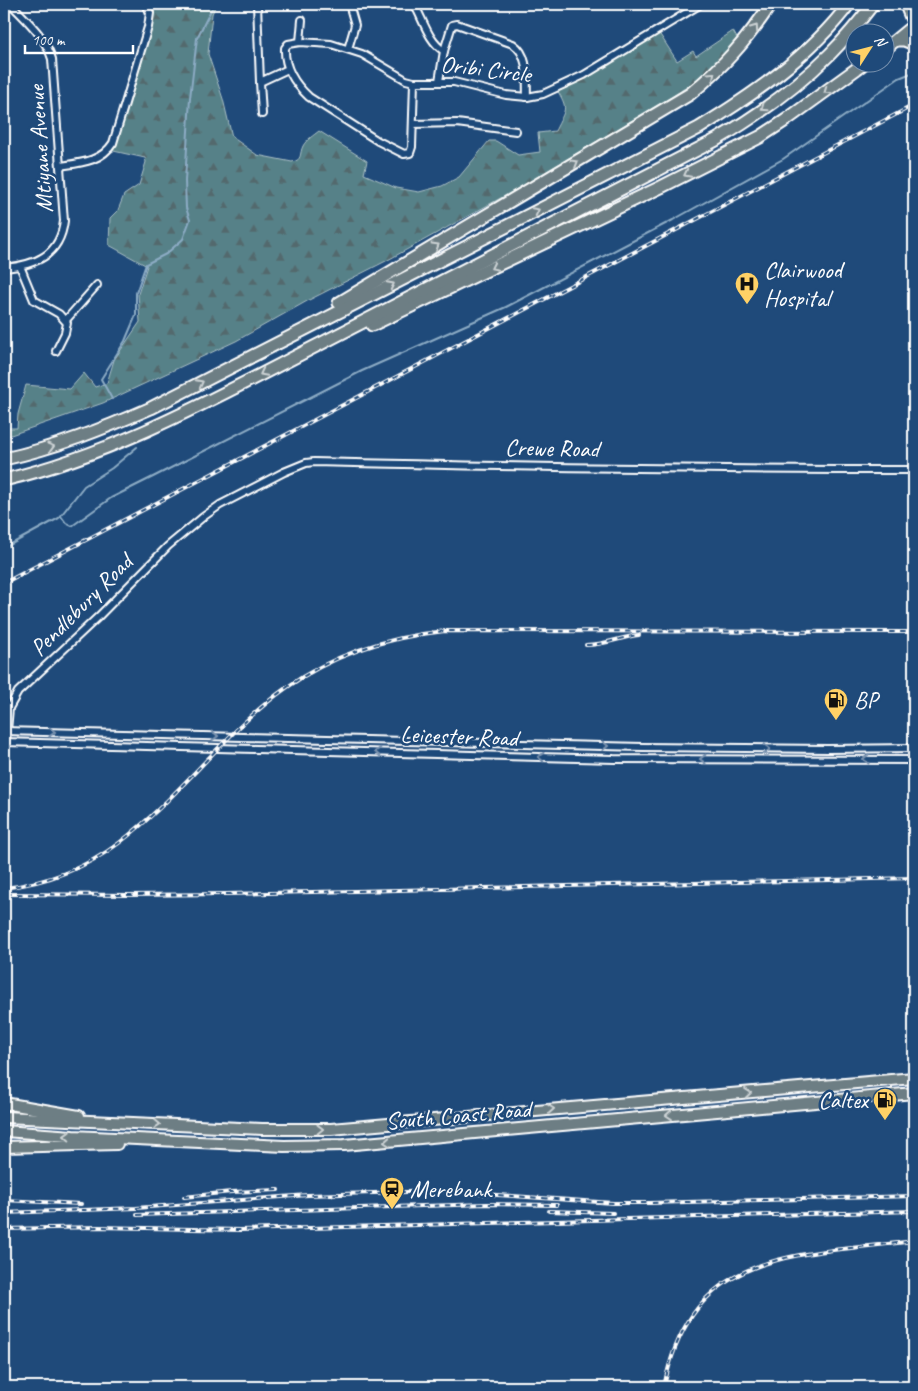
<svg xmlns="http://www.w3.org/2000/svg" width="918" height="1391" viewBox="0 0 918 1391" font-family="Caveat,sans-serif">
<defs>
<pattern id="forest-firs" width="22" height="20" patternUnits="userSpaceOnUse" patternTransform="scale(1.25)"><rect width="22" height="20" fill="#578188"/><path d="M5 1l3.5 6h-7zM16 11l3.5 6h-7z" fill="#52696d"/></pattern>
</defs>
<rect width="100%" height="100%" fill="#1f4a7a"/>
<filter id="ink" filterUnits="userSpaceOnUse"><feTurbulence type="fractalNoise" baseFrequency=".02" numOctaves="2"/><feDisplacementMap in="SourceGraphic" scale="10" xChannelSelector="R" yChannelSelector="G"/><feConvolveMatrix kernelMatrix="1 2 1 2 8 2 1 2 1" color-interpolation-filters="sRGB"/></filter>
<g filter="url(#ink)">
<!-- forest -->
<path fill="url(#forest-firs)" stroke="#abc0c4" d="M174,4H216L212,14L208,54L223,99L232,137L257,155L292,162C303,160 299,154 303,146C306,140 314,135 319,131L367,161L364,174L396,188L419,192L442,186L459,177L489,141H496L518,155L540,152L538,133L555,131C566,108 569,110 556,88L657,30L677,61L693,51L696,56L733,31L738,40L700,78L673,96L508,194L386,261L309,300L236,341L103,403L8,436H4V428H17L18,414L26,385L70,389L84,373L95,387L107,383L114,360L140,322L138,294L147,266L109,245L110,218L118,210L124,195L139,185L146,162L145,158L109,150L113,144L149,11L173,6Z"/>
<g fill="none" stroke-linecap="round" stroke-linejoin="round">
<!-- stream -->
<g stroke="#8dacc5" stroke-width="2">
<path d="M112,399L101,379L125,341L136,315V293L146,264L166,254L183,239L190,220L186,208L185,181L190,98L197,38L214,4"/>
<path d="M61,516L66,523L72,526L111,498L155,476L362,371L506,307L673,220L783,159L899,78L914,72"/>
<path d="M4,548L59,518L84,486L112,468L137,447"/>
</g>
<defs>
<g id="minor">
<path d="M257,4L260,82L288,69"/>
<path d="M414,4C423,19 428,41 444,51"/>
<path d="M300,42L302,20"/>
<path d="M348,49L355,25L349,4"/>
<path d="M439,81L444,51L452,25L457,24L513,44C530,55 526,80 527,97"/>
<path d="M260,82L262,114"/>
<path d="M414,82L412,147L410,153L404,154L378,141L309,97C295,84 284,68 285,48L288,44L300,42L331,44L362,54L406,80L414,82H454L506,95L527,97L543,94L584,75L701,4"/>
<path d="M413,124L457,123L516,131"/>
<path d="M60,166C80,163 101,162 113,143L148,27L150,13L146,4"/>
<path d="M20,266L34,300L59,314L67,323L65,333L56,351"/>
<path d="M4,268C35,265 60,256 64,221L52,59C45,36 27,21 11,4"/>
<path d="M66,320L97,285"/>
<path d="M4,731L643,747L828,749L914,748"/>
<path d="M4,742L614,759L914,760"/>
<path d="M6,742L9,708L18,692L98,617L168,546L203,517L220,505L284,472L306,463L314,462C514,467 714,470 914,470"/>
</g>
<g id="primary">
<path d="M4,1103L79,1116"/>
<path d="M4,1117L262,1129H331L914,1078"/>
<path d="M4,1131L73,1136L284,1146L344,1145L914,1093"/>
<path d="M4,1147L117,1144"/>
</g>
<path id="trunk" d="M905,4L914,26"/>
<g id="motorway">
<path d="M898,40H904L914,44"/>
<path d="M886,48L914,25"/>
<path d="M339,303L690,94C725,65 746,41 771,4"/>
<path d="M372,325L661,187L760,137L786,120L866,62"/>
<path d="M4,459C55,448 103,429 151,408L699,128C754,94 810,56 849,4"/>
<path d="M4,480C118,453 220,395 324,342C455,275 585,207 716,140C757,116 797,87 830,54C846,38 860,21 873,4"/>
</g>
</defs>
<!-- minor casing -->
<use href="#minor" stroke="#fff" stroke-width="10"/>
<!-- primary casing -->
<use href="#primary" stroke="#fff" stroke-width="14"/>
<!-- trunk casing -->
<use href="#trunk" stroke="#fff" stroke-width="14"/>
<!-- motorway casing -->
<use href="#motorway" stroke="#fff" stroke-width="15"/>
<!-- minor -->
<use href="#minor" stroke="#1f4a7a" stroke-width="6"/>
<!-- primary -->
<use href="#primary" stroke="#6d7e84" stroke-width="10"/>
<!-- trunk -->
<use href="#trunk" stroke="#6d7e84" stroke-width="10"/>
<!-- motorway -->
<use href="#motorway" stroke="#6d7e84" stroke-width="11"/>
<defs>
<g id="rail">
<path d="M4,583L914,105"/>
<path d="M586,645C605,645 621,637 639,635"/>
<path d="M4,888C45,883 86,868 119,843C180,797 224,732 286,688C333,654 388,637 445,631L914,632"/>
<path d="M6,894L128,895L227,894L914,878"/>
<path d="M184,1197L231,1192L278,1190"/>
<path d="M4,1200L81,1204"/>
<path d="M549,1211L613,1213"/>
<path d="M4,1213L136,1208L308,1195L439,1191L613,1203H650L914,1196"/>
<path d="M137,1215L487,1204L557,1205"/>
<path d="M4,1229L98,1227L240,1230L914,1211"/>
<path d="M664,1387C692,1246 799,1256 914,1241"/>
</g>
</defs>
<!-- rail casing -->
<use href="#rail" stroke="#fff" stroke-width="4"/>
<!-- rail -->
<use href="#rail" stroke="#1f4a7a" stroke-width="2" stroke-dasharray="5.5" stroke-linecap="butt"/>
</g>
<!-- one-way arrows -->
<defs><path id="oneway-chevron" d="M-2-3.5L2.5 0L-2 3.5" fill="none" stroke-width="1.6" stroke-linecap="round" stroke-linejoin="round" transform="scale(1.25)"/></defs>
<g stroke="#ccd2d4">
<use href="#oneway-chevron" transform="translate(755 28) rotate(-55)"/>
<use href="#oneway-chevron" transform="translate(712 75) rotate(-42)"/>
<use href="#oneway-chevron" transform="translate(827 91) rotate(144)"/>
<use href="#oneway-chevron" transform="translate(764 108) rotate(145)"/>
<use href="#oneway-chevron" transform="translate(575 163) rotate(-31)"/>
<use href="#oneway-chevron" transform="translate(687 174) rotate(153)"/>
<use href="#oneway-chevron" transform="translate(536 211) rotate(-27)"/>
<use href="#oneway-chevron" transform="translate(436 246) rotate(-31)"/>
<use href="#oneway-chevron" transform="translate(494 267) rotate(154)"/>
<use href="#oneway-chevron" transform="translate(391 285) rotate(-27)"/>
<use href="#oneway-chevron" transform="translate(263 373) rotate(153)"/>
<use href="#oneway-chevron" transform="translate(200 383) rotate(-28)"/>
<use href="#oneway-chevron" transform="translate(51 447) rotate(-16)"/>
<use href="#oneway-chevron" transform="translate(748 1093) rotate(-5)"/>
<use href="#oneway-chevron" transform="translate(551 1109) rotate(-5)"/>
<use href="#oneway-chevron" transform="translate(669 1115) rotate(175)"/>
<use href="#oneway-chevron" transform="translate(157 1124) rotate(3)"/>
<use href="#oneway-chevron" transform="translate(320 1129) rotate(-1)"/>
<use href="#oneway-chevron" transform="translate(67 1136) rotate(-177)"/>
<use href="#oneway-chevron" transform="translate(387 1142) rotate(175)"/>
</g>
<g stroke="#7992af">
<use href="#oneway-chevron" transform="translate(52 732) rotate(1)"/>
<use href="#oneway-chevron" transform="translate(215 736) rotate(2)"/>
<use href="#oneway-chevron" transform="translate(605 746) rotate(1)"/>
<use href="#oneway-chevron" transform="translate(767 749) rotate(1)"/>
<use href="#oneway-chevron" transform="translate(378 752) rotate(-178)"/>
<use href="#oneway-chevron" transform="translate(541 757) rotate(-178)"/>
<use href="#oneway-chevron" transform="translate(703 759) rotate(180)"/>
<use href="#oneway-chevron" transform="translate(866 759) rotate(-180)"/>
</g>
</g>
<!-- icons -->
<defs>
<symbol id="hospital-pin" viewBox="-11 -11 22 30"><path d="M0 17L-7.5 6A9.5 9.5 0 1 1 7.5 6Z" fill="#ffd166" stroke="#1f4a7a"/><path d="M-5-5h3v3.5h4V-5h3V5h-3V1.5h-4V5h-3Z" fill="#111"/></symbol>
<symbol id="fuel-pin" viewBox="-11 -11 22 30"><path d="M0 17L-7.5 6A9.5 9.5 0 1 1 7.5 6Z" fill="#ffd166" stroke="#1f4a7a"/><path d="M-5.5-6h7V0h2V4h1.3V-2.5L3-4.5l.8-.8L6-3V5H2.5V1h-1V6h-7ZM-4.2-4.7v3.2H.2V-4.7Z" fill="#111"/></symbol>
<symbol id="station-pin" viewBox="-11 -11 22 30"><path d="M0 17L-7.5 6A9.5 9.5 0 1 1 7.5 6Z" fill="#ffd166" stroke="#1f4a7a"/><path d="M-3-6H3Q5-6 5-4V2Q5 4 3 4L4.5 6H3L1.5 4h-3L-3 6H-4.5L-3 4Q-5 4-5 2V-4Q-5-6-3-6ZM-3.5-4v3h7v-3ZM-3.5 1v1.5H-2V1ZM2 1v1.5H3.5V1Z" fill="#111"/></symbol>
</defs>
<g fill-rule="evenodd">
<use href="#hospital-pin" x="733" y="270" width="28" height="38"/>
<use href="#fuel-pin" x="822" y="686" width="28" height="38"/>
<use href="#fuel-pin" x="871" y="1086" width="28" height="38"/>
<use href="#station-pin" x="378" y="1175" width="28" height="38"/>
</g>
<g text-anchor="middle" dominant-baseline="central" stroke-width="5" stroke-linejoin="round" paint-order="stroke">
<!-- street labels -->
<g font-size="24" fill="#fff" stroke="#1f4a7a">
<text transform="translate(486 69) rotate(7)">Oribi Circle</text>
<text transform="translate(40 149) rotate(-94)">Mtiyane Avenue</text>
<text transform="translate(552 448) rotate(1)">Crewe Road</text>
<text transform="translate(81 605) rotate(-45)">Pendlebury Road</text>
<text transform="translate(459 736) rotate(2)">Leicester Road</text>
<text transform="translate(458 1115) rotate(-5)">South Coast Road</text>
</g>
<!-- poi labels -->
<g font-size="24" fill="#fff" stroke="#1f4a7a" text-anchor="start">
<text x="764" y="270">Clairwood<tspan x="764" dy="28">Hospital</tspan></text>
<text x="854" y="700">BP</text>
<text x="868" y="1100" text-anchor="end">Caltex</text>
<text x="410" y="1189">Merebank</text>
</g>
</g>
<!-- margin -->
<rect width="918" height="1391" fill="none" stroke="#1f4a7a" stroke-width="20"/>
<rect x="10" y="10" width="898" height="1371" fill="none" stroke="#fff" stroke-width="2" filter="url(#ink)"/>
<!-- north arrow -->
<g transform="translate(870 48) rotate(54)"><circle r="24" fill="#1f4a7a" stroke="#7992af"/>
<path d="M0-4L9 19L0 12L-9 19Z" fill="#ffd166"/>
<text y="-8" font-size="14" font-weight="bold" text-anchor="middle" fill="#ffffff">N</text>
</g>
<!-- scale -->
<path d="M25 45v8h108v-8" fill="none" stroke="#ffffff" stroke-width="2.5"/>
<text x="32" y="45" font-size="15" fill="#ffffff" stroke="#1f4a7a" stroke-width="4" paint-order="stroke">100 m</text>
</svg>
